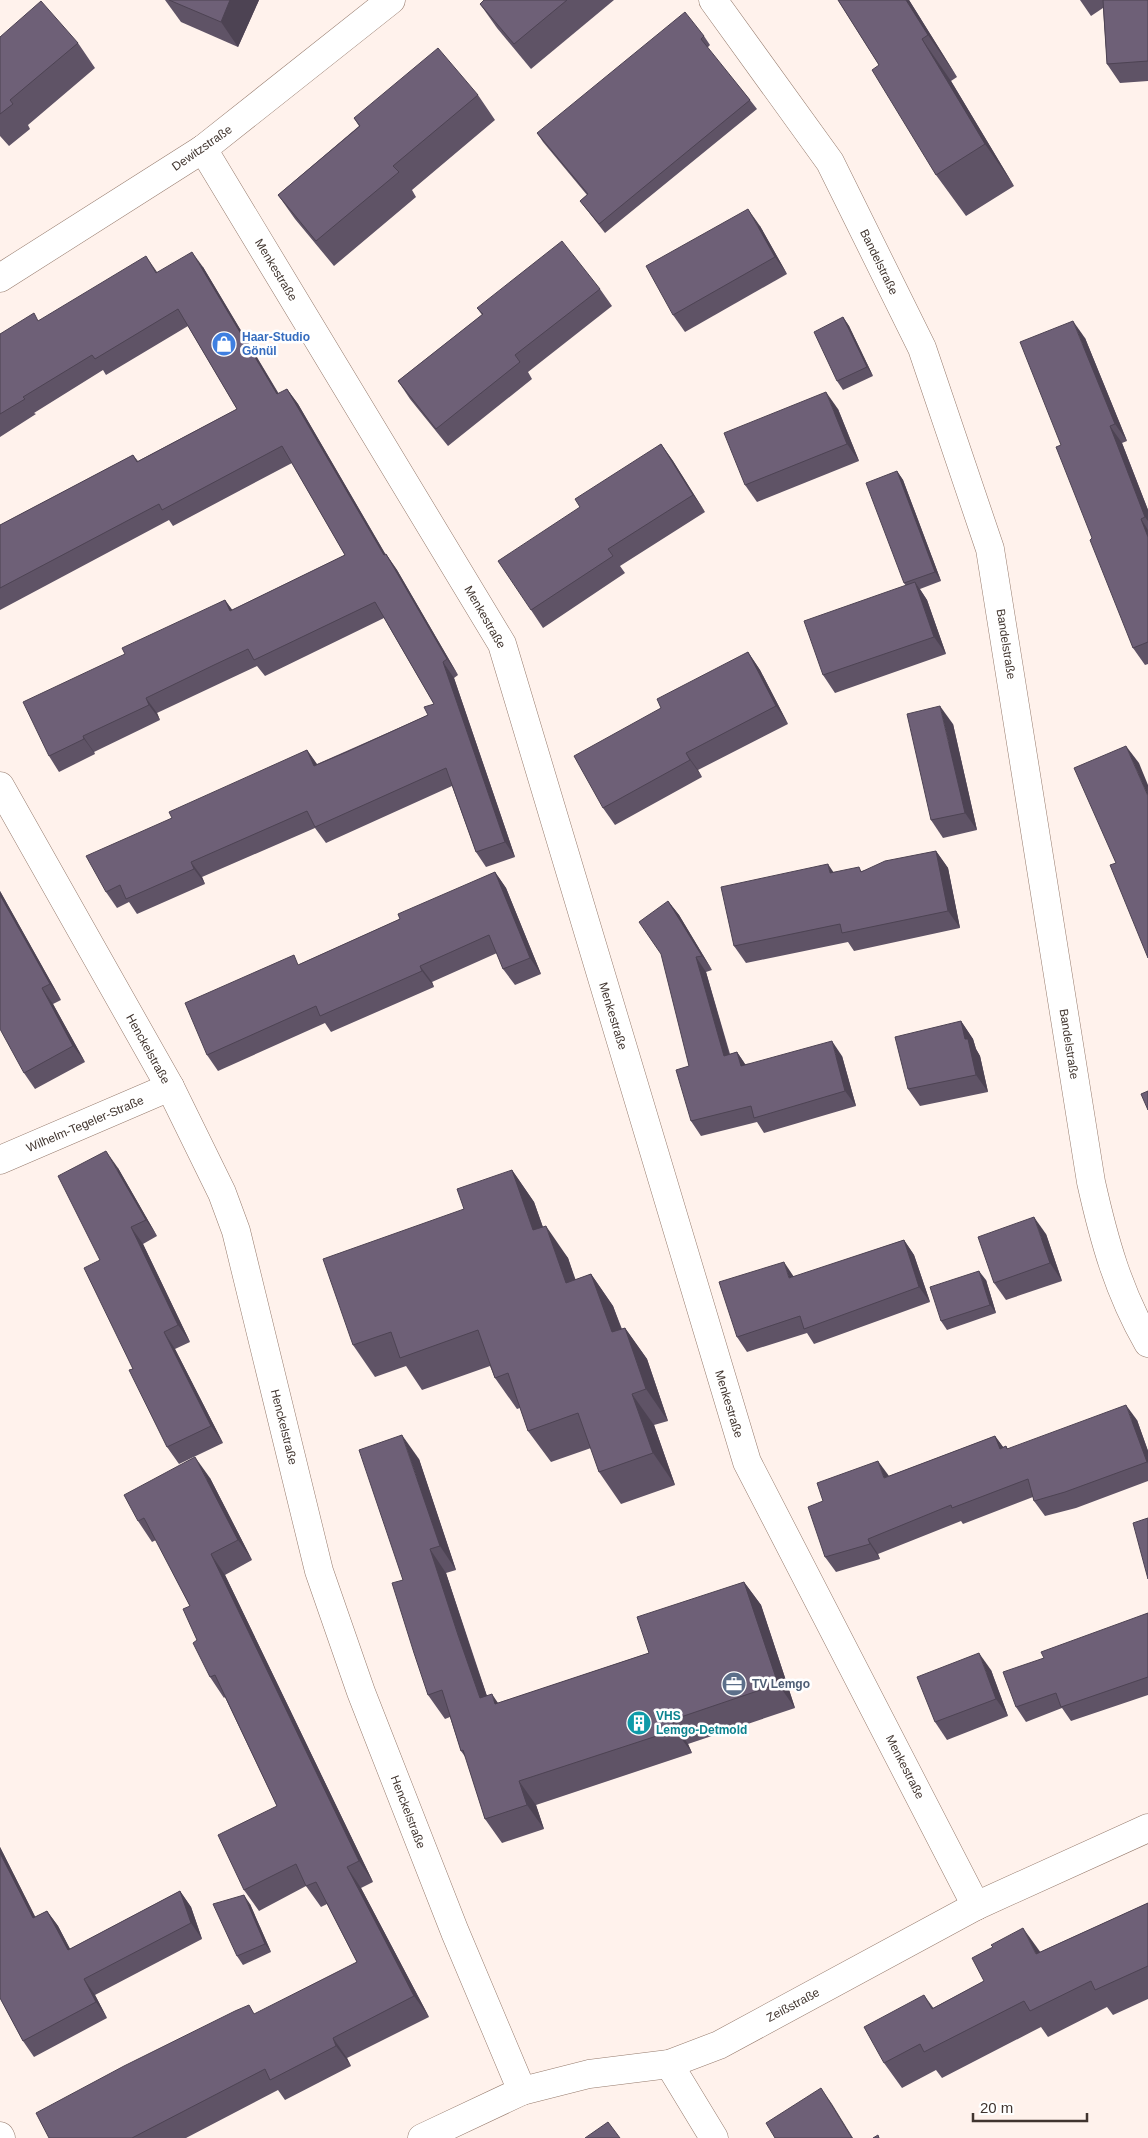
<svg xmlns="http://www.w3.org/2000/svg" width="1148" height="2138" viewBox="0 0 1148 2138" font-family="Helvetica,sans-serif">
<rect width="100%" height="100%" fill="#fff2ec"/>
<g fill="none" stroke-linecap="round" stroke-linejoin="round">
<defs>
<g id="street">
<path d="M713,0L830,162L922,348L990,549L1091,1182C1104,1240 1118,1291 1148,1343"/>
<path d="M203,149L502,644L747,1462L976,1906"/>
<path d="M0,278L203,149L391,0"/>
<path d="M0,786L170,1087L222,1193L236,1231L319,1571L361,1692L455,1932L522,2091"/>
<path d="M0,1160L170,1087"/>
<path d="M669,2064L714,2138"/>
<path d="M0,2136L1,2138"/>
<path d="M422,2138L522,2091L589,2074L669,2064L719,2045L976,1906L1148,1828"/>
</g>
</defs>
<!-- street casing -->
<use href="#street" stroke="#967b6d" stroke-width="29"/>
<!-- street -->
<use href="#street" stroke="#fff" stroke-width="28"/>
</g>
<!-- wall -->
<g fill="#5f5366">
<path d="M165,0H259L238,47L181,22Z"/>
<path d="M484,0H614L531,69L497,28L480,4Z"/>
<path d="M838,0H909L957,77L951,81L1014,186L966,216L936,175L879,65Z"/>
<path d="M1080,0H1148V81L1120,83L1107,64L1103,8L1091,16Z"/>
<path d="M704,36L710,45L707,48L750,100L757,109L605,233L580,201L587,195L543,142L537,133Z"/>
<path d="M0,37L78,43L95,68L28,125L30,129L9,146L0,136Z"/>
<path d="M478,95L495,120L412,190L416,197L334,266L295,219L278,195L359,126L354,118Z"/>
<path d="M760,226L787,274L685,332L673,315Z"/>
<path d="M203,267L279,394L287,389L298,404L386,555V554L397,570L458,675L454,678L515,857L486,867L476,852L452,786L326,843L315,828L202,877L205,884L137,914L129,902L117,908L106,892L172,818L307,750L317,764L428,715L434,704L384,618L265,676L257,666L225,681L157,713L160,720L94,752L95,754L59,772L49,756L125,654L225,600L232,610L345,555L292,463L173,526L169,520L0,610V525L133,455L138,461L237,409L188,326L106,375L103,370L34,413L36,414L0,437V334L39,321L157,272Z"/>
<path d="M600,289L612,306L528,372L532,379L448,446L410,399L398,381L482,315L477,308Z"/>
<path d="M843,317L849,326L873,376L843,390L837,381Z"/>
<path d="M1085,338L1127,441L1122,443L1148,510V664L1145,665L1133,648L1061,445Z"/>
<path d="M838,409L859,461L757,502L745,485Z"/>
<path d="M661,444L673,461L705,512L620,566L625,573L543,628L531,610L580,507Z"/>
<path d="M897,471L903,480L941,581L920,589L927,600L946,654L835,693L823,675L906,586L904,583Z"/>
<path d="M748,652L760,670L788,724L698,770L702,777L615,825L603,808L661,708Z"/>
<path d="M953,724L977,830L943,838L931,820Z"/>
<path d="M936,851L948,868L960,928L854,951L848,942L746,963L734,946L833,872L862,871Z"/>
<path d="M495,872L506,888L541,974L515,985L503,969L497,953L432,982L434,987L331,1032L325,1023L218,1071L207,1055L300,964L400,919Z"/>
<path d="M0,891L61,1000L53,1004L85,1062L35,1089L24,1073Z"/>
<path d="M668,901L679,915L712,970L706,972L730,1054L737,1052L745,1064L842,1056L856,1106L764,1133L757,1122L701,1136L691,1121L689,1066Z"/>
<path d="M961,1021L973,1039L976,1049L980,1056L988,1092L920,1106L908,1089Z"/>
<path d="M118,1168L157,1236L143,1244L190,1342L175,1349L223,1443L179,1464L167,1447L133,1369L100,1260Z"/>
<path d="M512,1170L534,1202L543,1227L568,1258L575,1280L591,1274L613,1306L622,1329L625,1328L647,1359L668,1421L654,1425L675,1485L621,1504L599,1472L591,1448L551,1462L528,1431L520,1408L517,1409L495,1378L490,1366L422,1390L406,1366L375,1377L353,1345L464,1209Z"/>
<path d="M1046,1234L1062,1281L1006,1300L994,1283Z"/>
<path d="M904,1240L914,1255L930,1302L814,1344L807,1333L747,1352L737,1337L794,1277Z"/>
<path d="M986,1280L996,1313L947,1330L941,1321Z"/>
<path d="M1137,1420L1148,1451V1481L1076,1508L1045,1516L1034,1501L1033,1497L963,1524L961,1521L878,1554L880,1559L836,1572L825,1557L823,1501L995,1436L1003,1447L1006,1446L1008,1449Z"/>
<path d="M419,1459L456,1570L446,1573L487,1696L498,1703L649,1653L744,1582L761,1605L795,1708L688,1744L692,1753L536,1805L544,1829L502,1843L485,1819L466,1758L461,1751L450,1717L445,1719L428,1695L403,1580Z"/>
<path d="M210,1478L252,1560L225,1575L373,1882L361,1888L429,2017L347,2058L351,2066L285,2100L278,2090L186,2138H49L256,2014L357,1962L327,1904L321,1907L306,1886L259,1911L244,1890L277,1806L225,1697L224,1698L210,1677L197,1640L190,1606L156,1540L152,1542L138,1521Z"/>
<path d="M1148,1613V1695L1071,1721L1062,1708L1026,1722L1016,1707L1044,1658Z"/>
<path d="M991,1670L1008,1716L947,1740L935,1722Z"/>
<path d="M0,1847L35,1917L47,1911L58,1926L70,1949L180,1891L191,1907L202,1939L95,1995L107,2018L34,2057L23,2041L0,1998Z"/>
<path d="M1148,1903V1999L1113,2015L1107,2007L1048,2037L1041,2027L942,2078L936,2070L902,2088L884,2063L933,2008L1040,1952Z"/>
<path d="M250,1904L271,1952L243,1965L237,1956Z"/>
</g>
<!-- shaded-wall -->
<g fill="#4d4353">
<path d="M230,0H259L238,47L221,22Z"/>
<path d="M906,0H909L957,77L928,35Z"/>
<path d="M922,39L951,81L1014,186L985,144Z"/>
<path d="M748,209L760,226L787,274L775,257Z"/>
<path d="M192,252L203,267L288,410L277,394Z"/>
<path d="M146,256L157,272L167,289L156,273Z"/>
<path d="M843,317L849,326L873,376L867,367Z"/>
<path d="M1073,321L1085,338L1127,441L1115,424Z"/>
<path d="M287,389L298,404L395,571L384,555Z"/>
<path d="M826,392L838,409L859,461L847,444Z"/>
<path d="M1110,426L1122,443L1148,510V521L1145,517Z"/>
<path d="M661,444L673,461L705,512L693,495Z"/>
<path d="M897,471L903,480L941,581L935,572Z"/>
<path d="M1141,519L1148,530V537Z"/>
<path d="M386,554L397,570L458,675L447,659Z"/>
<path d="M915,582L927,600L946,654L934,637Z"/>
<path d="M225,600L236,615L230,611Z"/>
<path d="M748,652L760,670L788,724L776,706Z"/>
<path d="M443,662L454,678L515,857L505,842Z"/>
<path d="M146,698L157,713L160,720L149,705Z"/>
<path d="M940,706L953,724L977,830L965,813Z"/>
<path d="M83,736L94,752L95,754L84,739Z"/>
<path d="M1126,746L1139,763L1148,785V796Z"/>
<path d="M307,750L318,766H314Z"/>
<path d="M686,753L698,770L702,777L690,760Z"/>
<path d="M936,851L948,868L960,928L948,911Z"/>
<path d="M191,862L202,877L205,884L194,869Z"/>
<path d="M828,864L840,882L830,873Z"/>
<path d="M495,872L506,888L541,974L530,958Z"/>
<path d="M0,891L61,1000L50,984L0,895Z"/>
<path d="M668,901L679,915L712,970L702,956Z"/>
<path d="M696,957L706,972L734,1071L724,1056Z"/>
<path d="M420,966L432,982L434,987L422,971Z"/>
<path d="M42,988L53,1004L85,1062L73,1046Z"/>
<path d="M961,1021L973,1039L976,1049L980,1056L988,1092L976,1075L965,1039Z"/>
<path d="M832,1041L842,1056L856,1106L845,1091Z"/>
<path d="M737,1052L747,1067L741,1066Z"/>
<path d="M106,1151L118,1168L157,1236L146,1220Z"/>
<path d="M512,1170L534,1202L555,1262L533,1230Z"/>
<path d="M1034,1217L1046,1234L1062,1281L1050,1263Z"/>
<path d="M546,1226L568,1258L588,1315L566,1283Z"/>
<path d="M131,1227L143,1244L190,1342L178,1325Z"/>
<path d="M904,1240L914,1255L930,1302L919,1287Z"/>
<path d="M784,1262L794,1277L789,1278Z"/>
<path d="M979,1271L986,1280L996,1313L990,1305Z"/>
<path d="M591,1274L613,1306L634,1364L612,1332Z"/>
<path d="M625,1328L647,1359L668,1421L646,1389Z"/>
<path d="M164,1332L175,1349L223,1443L211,1426Z"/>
<path d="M632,1394L654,1425L675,1485L653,1453Z"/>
<path d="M1126,1405L1137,1420L1148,1451V1464Z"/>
<path d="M402,1435L419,1459L456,1570L440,1546Z"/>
<path d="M995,1436L1006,1451L1000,1449Z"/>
<path d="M195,1457L210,1478L252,1560L238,1540Z"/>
<path d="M878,1461L889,1476L884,1478Z"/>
<path d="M868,1539L878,1554L880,1559L870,1544Z"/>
<path d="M430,1549L446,1573L474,1659L496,1722L480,1698L458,1635Z"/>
<path d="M211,1554L225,1575L373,1882L359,1861Z"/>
<path d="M744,1582L761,1605L795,1708L778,1684Z"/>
<path d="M979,1653L991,1670L1008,1716L996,1699Z"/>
<path d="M492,1694L508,1718L495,1704Z"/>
<path d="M672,1720L688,1744L692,1753L675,1730Z"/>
<path d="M519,1781L536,1805L544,1829L527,1805Z"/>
<path d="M0,1847L44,1934L33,1918L0,1853Z"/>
<path d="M347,1867L361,1888L429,2017L414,1996Z"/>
<path d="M180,1891L191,1907L202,1939L191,1923Z"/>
<path d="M244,1895L250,1904L271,1952L265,1944Z"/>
<path d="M47,1911L58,1926L79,1966L68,1950Z"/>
<path d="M1023,1928L1041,1953L1036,1954Z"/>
<path d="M84,1979L95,1995L107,2018L96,2002Z"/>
<path d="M924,1995L942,2020L932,2009Z"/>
<path d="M333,2038L347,2058L351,2066L336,2046Z"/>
<path d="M821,2088L832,2104L853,2138H852Z"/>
</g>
<!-- building -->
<g fill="#6e6077" stroke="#4d4353">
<path d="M169,0H230L221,22Z"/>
<path d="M484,0H567L514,44L480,4Z"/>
<path d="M838,0H906L928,35L922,39L985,144L936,175L872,70L879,65Z"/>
<path d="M1103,0H1148V61L1107,64Z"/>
<path d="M41,1L78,43L10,100L13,104L0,114V37Z"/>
<path d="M685,12L704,36L701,39L750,100L599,224L580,201L588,194L537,133Z"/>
<path d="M438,48L478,95L393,166L399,172L316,241L278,195L360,126L354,118Z"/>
<path d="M748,209L775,257L673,315L646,266Z"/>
<path d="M562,241L600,289L515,355L520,362L436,429L398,381L483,314L477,308Z"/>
<path d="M192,252L277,394L287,389L384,555L386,554L447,659L443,662L505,842L476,852L446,768L315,827L307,811L191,862L194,869L126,899L120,885L106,892L86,856L172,818L169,812L307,750L314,766L349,751L428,715L424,707L434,704L375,602L254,660L248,649L214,665L146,698L149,705L83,736L84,739L49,756L23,702L125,654L122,648L225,600L230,611L345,555L282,446L162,510L159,504L0,588V525L133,455L137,462L237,409L178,309L95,359L92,355L23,397L25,399L0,414V334L34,313L38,321L146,256L156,273Z"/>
<path d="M843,317L867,367L837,381L814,332Z"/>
<path d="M1073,321L1115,424L1110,426L1145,517L1141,519L1148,537V642L1133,648L1090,540L1092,538L1056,447L1061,445L1020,342Z"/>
<path d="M826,392L847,444L745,485L724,433Z"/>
<path d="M661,444L693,495L608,549L613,556L531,610L498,561L580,507L575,499Z"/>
<path d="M897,471L935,572L904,583L866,483Z"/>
<path d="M915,582L934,637L823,675L804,621Z"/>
<path d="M748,652L776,706L686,753L690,760L603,808L574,756L661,708L657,699Z"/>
<path d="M940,706L965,813L931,820L907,714Z"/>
<path d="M1126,746L1148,796V958L1110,865L1116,863L1074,768Z"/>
<path d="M936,851L948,911L842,933L840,924L734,946L721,887L828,864L830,873L859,867L861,872L885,861Z"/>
<path d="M495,872L530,958L503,969L489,935L420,966L422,971L320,1016L316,1006L207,1055L185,1003L294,955L298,965L400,919L398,914Z"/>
<path d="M0,895L50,984L42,988L73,1046L24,1073L0,1029Z"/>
<path d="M668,901L702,956L696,957L724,1056L737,1052L741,1066L832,1041L845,1091L754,1118L751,1106L691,1121L676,1070L689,1066L661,954L639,922Z"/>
<path d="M961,1021L965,1039H968L976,1075L908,1089L895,1037Z"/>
<path d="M1148,1091V1110L1141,1094Z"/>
<path d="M106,1151L146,1220L131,1227L178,1325L164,1332L211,1426L167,1447L129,1370L133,1369L84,1268L100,1260L58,1176Z"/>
<path d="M512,1170L533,1230L546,1226L566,1283L591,1274L612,1332L625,1328L646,1389L632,1394L653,1453L599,1472L578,1413L528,1431L508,1373L495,1378L478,1330L400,1358L391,1332L353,1345L323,1259L464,1209L457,1189Z"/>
<path d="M1034,1217L1050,1263L994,1283L978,1237Z"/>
<path d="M904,1240L919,1287L804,1329L800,1316L737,1337L719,1282L784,1262L789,1278Z"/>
<path d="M979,1271L990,1305L941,1321L930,1287Z"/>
<path d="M1126,1405L1147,1462L1065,1492L1034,1501L1028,1479L952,1508L951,1505L868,1539L870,1544L825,1557L808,1507L823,1501L817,1483L878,1461L884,1478L995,1436L1000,1449L1006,1446L1007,1449Z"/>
<path d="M402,1435L440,1546L430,1549L458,1635L480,1698L492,1694L495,1704L649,1653L637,1617L744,1582L778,1684L672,1720L675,1730L519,1781L527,1805L485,1819L463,1750L461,1751L442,1690L428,1695L414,1653L392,1583L403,1580L359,1450Z"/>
<path d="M195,1457L238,1540L211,1554L359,1861L347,1867L414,1996L333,2038L336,2046L270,2080L265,2069L132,2138H49L36,2113L124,2066L235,2011L249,2005L254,2014L357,1962L316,1882L306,1886L296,1864L244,1890L218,1835L277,1806L215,1675L210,1677L193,1643L197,1640L183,1609L190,1606L144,1518L138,1521L124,1495Z"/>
<path d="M1148,1518V1579L1133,1523Z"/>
<path d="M1148,1613V1677L1061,1707L1056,1693L1016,1707L1003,1672L1044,1658L1041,1652Z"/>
<path d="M979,1653L996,1699L935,1722L917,1677Z"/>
<path d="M0,1853L33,1918L47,1911L68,1950L180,1891L191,1923L84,1979L96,2002L23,2041L0,1998Z"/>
<path d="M244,1895L265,1944L237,1956L213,1904Z"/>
<path d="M1148,1903V1966L1095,1990L1091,1981L1030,2011L1024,2001L924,2052L920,2044L884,2063L864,2027L924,1995L932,2009L984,1981L972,1958L993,1947L991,1945L1023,1928L1036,1954Z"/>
<path d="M821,2088L852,2138H775L766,2123Z"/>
<path d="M608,2122L620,2138H585Z"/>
<path d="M878,2135L879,2138H873Z"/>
</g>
<!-- icons -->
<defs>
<symbol id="shop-disc" viewBox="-11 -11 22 22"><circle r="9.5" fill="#3f7fe0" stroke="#fff"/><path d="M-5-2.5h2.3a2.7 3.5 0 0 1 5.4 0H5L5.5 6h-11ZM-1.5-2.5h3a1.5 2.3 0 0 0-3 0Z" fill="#fff"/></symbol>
<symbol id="office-disc" viewBox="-11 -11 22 22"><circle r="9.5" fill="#5c6f8a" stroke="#fff"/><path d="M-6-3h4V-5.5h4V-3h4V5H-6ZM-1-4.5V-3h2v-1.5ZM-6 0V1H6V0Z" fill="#fff"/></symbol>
<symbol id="building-disc" viewBox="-11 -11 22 22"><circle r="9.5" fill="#0f9aa8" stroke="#fff"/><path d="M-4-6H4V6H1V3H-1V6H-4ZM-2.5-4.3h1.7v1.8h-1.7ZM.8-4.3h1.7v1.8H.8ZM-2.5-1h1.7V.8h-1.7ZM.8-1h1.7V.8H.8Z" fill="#fff"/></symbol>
</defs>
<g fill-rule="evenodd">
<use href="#shop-disc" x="210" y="330" width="28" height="28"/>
<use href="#office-disc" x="720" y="1670" width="28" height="28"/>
<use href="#building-disc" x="625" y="1709" width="28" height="28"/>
</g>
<g text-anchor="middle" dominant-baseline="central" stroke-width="5" stroke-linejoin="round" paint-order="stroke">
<!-- street labels -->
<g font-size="12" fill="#41352f" stroke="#fff">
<text transform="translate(202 148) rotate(-35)">Dewitzstraße</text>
<text transform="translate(879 262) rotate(64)">Bandelstraße</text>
<text transform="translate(276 270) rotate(59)">Menkestraße</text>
<text transform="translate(485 617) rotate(60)">Menkestraße</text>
<text transform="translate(1006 644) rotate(81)">Bandelstraße</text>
<text transform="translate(613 1016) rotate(73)">Menkestraße</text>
<text transform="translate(1069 1044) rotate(81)">Bandelstraße</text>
<text transform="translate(148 1049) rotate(61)">Henckelstraße</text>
<text transform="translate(85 1124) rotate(-23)">Wilhelm-Tegeler-Straße</text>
<text transform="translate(729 1404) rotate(73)">Menkestraße</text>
<text transform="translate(284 1427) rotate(76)">Henckelstraße</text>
<text transform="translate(905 1767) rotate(63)">Menkestraße</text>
<text transform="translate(408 1812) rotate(69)">Henckelstraße</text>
<text transform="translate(793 2005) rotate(-28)">Zeißstraße</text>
</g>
<!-- shop labels -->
<g font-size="12" font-weight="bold" fill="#366cbe" stroke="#fff" text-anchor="start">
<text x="242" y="337">Haar-Studio<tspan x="242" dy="14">Gönül</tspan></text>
</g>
<!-- service labels -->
<g font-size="12" font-weight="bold" fill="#4e5e75" stroke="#fff" text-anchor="start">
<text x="752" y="1684">TV Lemgo</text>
</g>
<!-- culture labels -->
<g font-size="12" font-weight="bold" fill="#0d838f" stroke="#fff" text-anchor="start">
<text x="656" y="1716">VHS<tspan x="656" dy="14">Lemgo-Detmold</tspan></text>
</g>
</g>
<!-- scale -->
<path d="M973 2113v8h114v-8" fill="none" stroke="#41352f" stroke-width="2.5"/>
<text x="980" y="2113" font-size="15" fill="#41352f" stroke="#ffffff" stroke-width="4" paint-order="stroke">20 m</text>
</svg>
